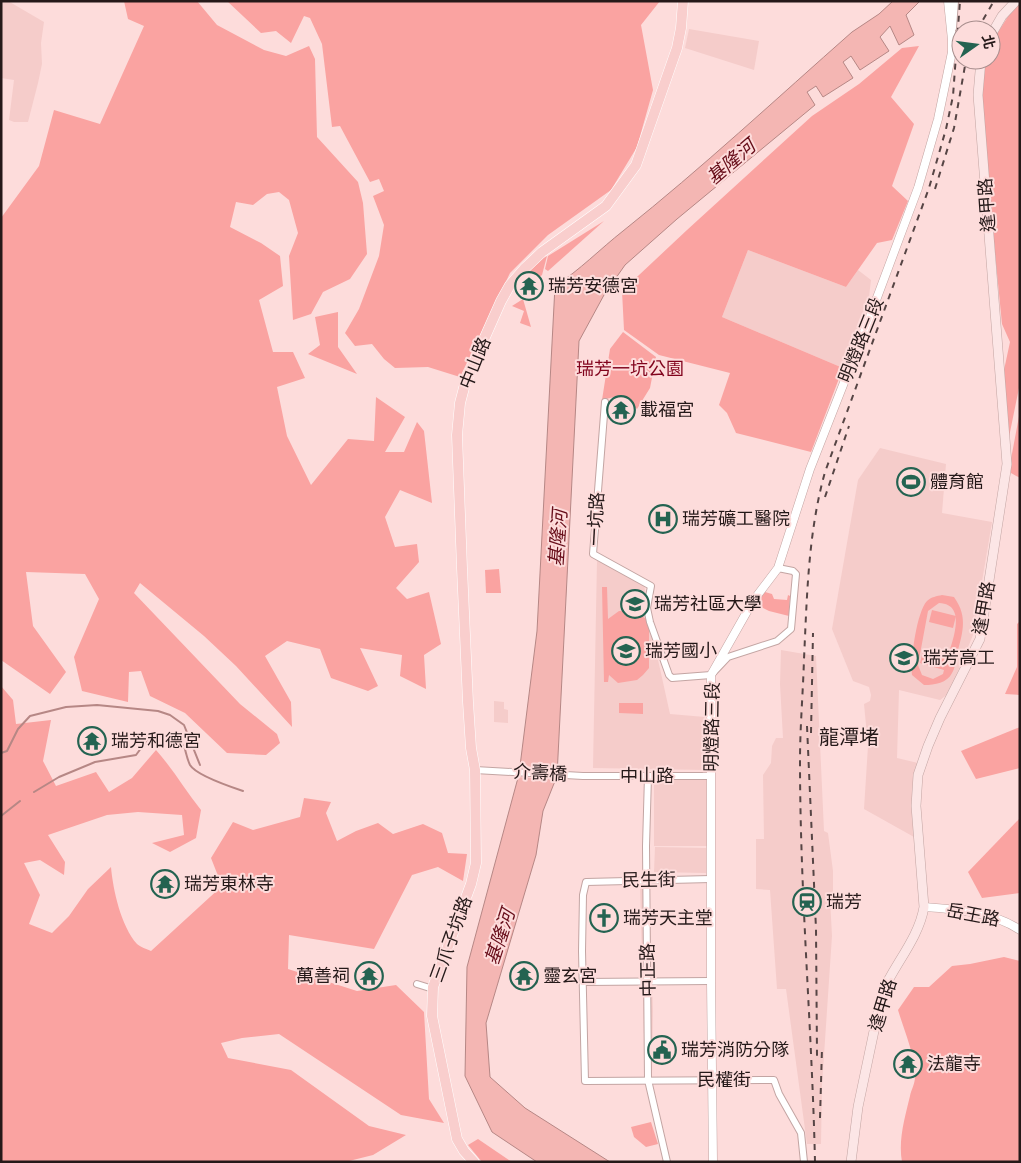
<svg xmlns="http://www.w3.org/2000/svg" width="1021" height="1163" viewBox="0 0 1021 1163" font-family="Jost,'Noto Sans TC',sans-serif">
<rect width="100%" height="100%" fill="#fddcdb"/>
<!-- built -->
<g fill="#f5ccca">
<path d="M1,1H8L44,22L41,43L42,64L38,83L28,122H14L9,120L14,80L1,78Z"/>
<path d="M689,29L759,41L754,70L685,48Z"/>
<path d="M748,250L846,287L858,270L871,280L869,297L843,368L722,317Z"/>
<path d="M880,448L946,464L942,513L992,522L973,635L949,693L940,700L899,690L897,758L918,763L914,837L864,809L868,746L864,704L870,701L871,695L869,687L853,681L832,629L858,480Z"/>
<path d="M597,560L644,584L651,628L670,714L705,717V770L593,768Z"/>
<path d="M781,650L816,656L824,831L828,833L833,871V892L830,899L832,936L822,1085L821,1144H807L786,989H777L770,890L756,889V839H764L763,775L771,763L772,746L776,738H783L780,684Z"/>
<path d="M494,701L504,702V709L508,710V723L494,722Z"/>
<path d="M654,778L708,779L707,846H654Z"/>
<path d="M655,847L706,848V873L654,872Z"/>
<path d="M640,884L649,887L653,1011L652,1074H645Z"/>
</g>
<!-- green -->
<g fill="#faa3a1" fill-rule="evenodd">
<path d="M124,1H197L217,25L264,50L286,56L309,46L315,59L317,137L358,182L363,203L367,254L350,279L323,292L311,314L293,320L289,256L298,233L289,200L279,192L267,194L253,205L236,202L230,227L261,243L280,256L283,286L259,300L273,352H293L305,378L277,387L287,436L311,485L348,439L374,441L376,397L405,417L385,452H404L417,422L424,431L432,503L400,490L385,517L395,547L417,544L419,562L396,588L407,599L429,592L441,644L424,655L426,689L400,676L402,655L360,648L378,686L368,691L331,678L320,649L287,641L265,656L291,702L292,727L236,666L204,636L140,583L134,593L240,704L277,734L280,743L266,755L227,753L185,713L150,696L141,671L129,672L128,702L82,691L74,657L99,599L85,574L26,572L33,626L66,672L50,694L1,660V218L39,166L54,110L100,124L144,26L128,19Z"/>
<path d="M227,1H660L641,25L653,90L637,147L611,190L548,235L510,273L460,377L428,367L395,368L384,359L372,344L355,346L345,333L359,309L379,256L384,225L373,196L384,191L379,179L370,182L340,126L332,127L322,44L310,18L304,16L291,43L276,31L261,33Z"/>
<path d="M1018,1H1020V383L1008,442L1004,370L1010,342L1002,324L978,79L986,60H991V46L993,40Z"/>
<path d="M919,46L891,97L914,124L892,186L908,201L892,240L877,243L846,287L748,250L722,317L843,368L811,452L736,433L727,413L719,405L730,373L659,355L624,330L622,291L687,230L812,116L859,84L902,48Z"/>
<path d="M604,221L548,271L545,269L548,256Z"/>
<path d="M547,256L542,275L537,279L535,276L531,278L527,272L538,261Z"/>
<path d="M523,299L531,327L520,323L524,311L512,306Z"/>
<path d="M338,312V347L357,374L308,354L320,345L315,317Z"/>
<path d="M623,332L656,357L650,388L637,409L622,395L602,400L610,349Z"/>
<path d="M1020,411V478L1011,473V459Z"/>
<path d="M499,569L501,593H486L485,570Z"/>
<path d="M602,587H607L608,619L619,611H635L646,619L649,628V668L643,675L637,680L618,683L609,675L608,682H604Z"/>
<path d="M765,592L772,594L774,599L787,600L788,595L790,596L789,616L769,611L755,604Z"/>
<path d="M942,595L954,597C969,618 962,634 956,658C955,662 955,669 952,673C947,683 935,685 924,685L912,675C910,660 917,611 927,601C931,597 937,596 942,595ZM939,603C969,604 951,645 946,662L947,657L923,651L920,663L944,670L943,674L933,679L922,675L918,665L928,611Z"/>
<path d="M932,610L956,616L953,628L929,622Z"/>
<path d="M1020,621V695L1005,694L1017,667V624Z"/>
<path d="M1,686L13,700L16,724L51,720L43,761L56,786L96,772L109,792L132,778L156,750C173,769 185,790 201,810L196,838L170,852L152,843L184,835L182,815L138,812L107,815L48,835L65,862L64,875L40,860L24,863L40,895L29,924L52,933L69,916L88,889L111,867C113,890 121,926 137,944C140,947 147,949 151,951L222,886L211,858L233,822L253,830L300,817L304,798L331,802L326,813L337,841L356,831L378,823L393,834L423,824L442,833L448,853L467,854L463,881L438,867L412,875L374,949L289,935L288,969L357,991L396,985L424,1012L429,1099L444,1123L401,1115L279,1034L242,1038L221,1043L228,1058L291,1070L369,1126L406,1135L373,1155L345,1162H1Z"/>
<path d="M619,703H643V714L619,713Z"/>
<path d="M1020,727V768L976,779L961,751Z"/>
<path d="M1020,818V893L982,898L968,872Z"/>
<path d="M1004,957L1020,961V1162H902C898,1140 905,1117 910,1096C911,1090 915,1084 915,1077C917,1061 903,1027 898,1010L914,987H929L952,966L970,964Z"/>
<path d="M651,1122L658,1144L646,1147L634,1137L631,1127Z"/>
<path d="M478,1139L512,1162H482L468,1145Z"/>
</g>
<!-- water -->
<path fill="#f4b6b3" stroke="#b68785" d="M893,1H920L906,15L914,35L899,45L890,26L880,37L889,51L860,70L851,56L843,62L853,78L823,97L816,86L807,92L815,105L677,219L625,265L604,295L579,341L557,776L543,811L536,855L486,1023L490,1077L525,1108L610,1162H537L492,1132L465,1076L467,967L519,774L537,631L555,286C580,270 600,249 623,231C702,168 776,99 852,32L879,14Z"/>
<!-- pier -->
<path fill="#fddcdb" d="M517,766L560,768L559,776L558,779L515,777Z"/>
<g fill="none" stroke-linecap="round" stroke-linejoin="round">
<!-- stream -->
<g stroke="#b68785" stroke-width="2">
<path d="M1,753L7,751L18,729L30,716L66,707L97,705L158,711L170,715L184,725L200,765"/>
<path d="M34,792L59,777L95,762L136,755L150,736L155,735L184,746C186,752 187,759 190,765C196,775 231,787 243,791"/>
<path d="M1,816L20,801"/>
</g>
<defs>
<g id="minor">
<path d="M953,28L955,1"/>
<path d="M605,402L593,554L651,586L647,608L650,622L669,675L672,678L711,675L728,657L777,641L791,629L796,574L793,571L778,568"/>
<path d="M475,770L583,776H710"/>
<path d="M648,776L646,846L648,1080L667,1162"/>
<path d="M711,879L586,882L583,895L582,951L585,1081L774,1080L779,1094L801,1133L804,1162"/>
<path d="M533,981H534"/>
<path d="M583,982L711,981"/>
<path d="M417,984L433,989"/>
</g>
<g id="tertiary">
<path d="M924,907C955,909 994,912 1020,930"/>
<path d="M713,1162L711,981V675L753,601L778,568L810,469L869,319L918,188L938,119L952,52V40L948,1"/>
</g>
<g id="secondary">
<path d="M991,35L1002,16L1016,1"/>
<path d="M851,1162L858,1107L882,993C894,965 919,938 924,907L916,806L918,775L928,746L940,718L980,639L1007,464L978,95L981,60"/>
</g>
<path id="primary" d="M474,1162L464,1151L457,1139L432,1016L433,987L471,884L476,863L475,770L471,748L468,702L462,568L457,435L460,403L465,384L481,346L501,301L510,285L524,269L542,252L606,206L636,165L677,48L681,28L683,1"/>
</defs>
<!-- minor casing -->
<use href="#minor" stroke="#c3a5a3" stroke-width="8"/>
<!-- tertiary casing -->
<use href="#tertiary" stroke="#c3a5a3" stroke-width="9"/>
<!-- secondary casing -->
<use href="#secondary" stroke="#c3a5a3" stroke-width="10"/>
<!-- primary casing -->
<use href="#primary" stroke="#fff" stroke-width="11"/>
<!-- minor -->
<use href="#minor" stroke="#fff" stroke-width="6"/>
<!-- tertiary -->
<use href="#tertiary" stroke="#fff" stroke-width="8"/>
<!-- secondary -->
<use href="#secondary" stroke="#fce6e6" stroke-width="9"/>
<!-- primary -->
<use href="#primary" stroke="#f9cecd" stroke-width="10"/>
<!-- rail -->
<g stroke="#564545" stroke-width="2" stroke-dasharray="6 6" stroke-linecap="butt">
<path d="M977,30L994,1"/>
<path d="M935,189L954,128L966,60"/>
<path d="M825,497L849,426"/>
<path d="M807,726L816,929L817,1056"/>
<path d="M811,733L813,633"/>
<path d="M820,1118L822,1048"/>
<path d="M815,1162C812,1028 800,895 800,761C800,727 803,693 804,659C807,596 808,533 825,472L929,188L946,129L953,96L960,1"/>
</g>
</g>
<!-- icons -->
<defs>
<symbol id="temple-ring" viewBox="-11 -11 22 22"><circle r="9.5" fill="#fddcdb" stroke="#246351" stroke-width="1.5"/><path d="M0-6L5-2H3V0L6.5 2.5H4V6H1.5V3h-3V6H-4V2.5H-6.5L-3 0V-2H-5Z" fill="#246351"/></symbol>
<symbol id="stadium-ring" viewBox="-11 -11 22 22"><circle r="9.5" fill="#fddcdb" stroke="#246351" stroke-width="1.5"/><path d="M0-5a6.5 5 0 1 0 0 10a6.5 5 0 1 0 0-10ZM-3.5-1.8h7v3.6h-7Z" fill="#246351"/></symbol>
<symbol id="hospital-ring" viewBox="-11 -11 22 22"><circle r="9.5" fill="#fddcdb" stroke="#246351" stroke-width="1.5"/><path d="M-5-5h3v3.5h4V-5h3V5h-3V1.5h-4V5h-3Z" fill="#246351"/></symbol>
<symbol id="university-ring" viewBox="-11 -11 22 22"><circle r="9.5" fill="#fddcdb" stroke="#246351" stroke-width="1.5"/><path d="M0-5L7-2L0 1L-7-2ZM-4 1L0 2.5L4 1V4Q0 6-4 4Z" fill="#246351"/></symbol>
<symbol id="school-ring" viewBox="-11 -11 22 22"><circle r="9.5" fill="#fddcdb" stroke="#246351" stroke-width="1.5"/><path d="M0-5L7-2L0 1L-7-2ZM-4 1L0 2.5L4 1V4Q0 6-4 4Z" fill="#246351"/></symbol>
<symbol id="station-ring" viewBox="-11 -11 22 22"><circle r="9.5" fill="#fddcdb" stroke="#246351" stroke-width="1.5"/><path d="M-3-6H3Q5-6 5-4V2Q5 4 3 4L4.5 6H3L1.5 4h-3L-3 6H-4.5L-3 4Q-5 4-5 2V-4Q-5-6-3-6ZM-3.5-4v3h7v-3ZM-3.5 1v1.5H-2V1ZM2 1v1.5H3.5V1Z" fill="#246351"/></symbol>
<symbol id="church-ring" viewBox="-11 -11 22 22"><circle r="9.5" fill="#fddcdb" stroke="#246351" stroke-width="1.5"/><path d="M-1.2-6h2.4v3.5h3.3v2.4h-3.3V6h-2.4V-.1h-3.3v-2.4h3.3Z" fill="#246351"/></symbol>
<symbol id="civic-ring" viewBox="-11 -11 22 22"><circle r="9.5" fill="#fddcdb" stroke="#246351" stroke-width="1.5"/><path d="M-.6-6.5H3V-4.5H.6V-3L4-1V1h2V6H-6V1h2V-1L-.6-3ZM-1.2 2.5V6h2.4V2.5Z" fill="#246351"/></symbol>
</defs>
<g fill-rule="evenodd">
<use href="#temple-ring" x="513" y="270" width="32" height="32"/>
<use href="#temple-ring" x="605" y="394" width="32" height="32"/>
<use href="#stadium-ring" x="895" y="466" width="32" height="32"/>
<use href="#hospital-ring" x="647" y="503" width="32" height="32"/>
<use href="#university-ring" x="619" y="588" width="32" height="32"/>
<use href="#school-ring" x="610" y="635" width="32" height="32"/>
<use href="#school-ring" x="888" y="642" width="32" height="32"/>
<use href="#temple-ring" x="76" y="725" width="32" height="32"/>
<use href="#temple-ring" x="149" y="868" width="32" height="32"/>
<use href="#station-ring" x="791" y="886" width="32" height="32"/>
<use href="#church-ring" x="588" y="902" width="32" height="32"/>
<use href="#temple-ring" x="353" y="960" width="32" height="32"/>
<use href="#temple-ring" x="508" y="960" width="32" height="32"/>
<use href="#civic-ring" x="646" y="1034" width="32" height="32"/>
<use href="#temple-ring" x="892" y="1048" width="32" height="32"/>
</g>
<g text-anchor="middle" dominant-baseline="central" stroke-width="4" stroke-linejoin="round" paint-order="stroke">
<!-- street labels -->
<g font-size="18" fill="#251919" stroke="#fddcdb">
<text transform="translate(987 205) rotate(-94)">逢甲路</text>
<text transform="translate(861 340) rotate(-68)">明燈路三段</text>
<text transform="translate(475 363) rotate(-68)">中山路</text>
<text transform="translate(596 519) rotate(-87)">一坑路</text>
<text transform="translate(984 608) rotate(-80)">逢甲路</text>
<text transform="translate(712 727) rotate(-89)">明燈路三段</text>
<text transform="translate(540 773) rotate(3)">介壽橋</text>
<text x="647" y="776">中山路</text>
<text transform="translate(649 880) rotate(-1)">民生街</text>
<text transform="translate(973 915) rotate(11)">岳王路</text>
<text transform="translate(451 939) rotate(-70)">三爪子坑路</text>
<text transform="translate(648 970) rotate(-91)">中正路</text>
<text transform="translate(883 1005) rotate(-73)">逢甲路</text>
<text x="724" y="1080">民權街</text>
</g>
<!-- poi labels -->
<g font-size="18" fill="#251919" stroke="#fddcdb" text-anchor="start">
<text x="548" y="286">瑞芳安德宮</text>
<text x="640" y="410">載福宮</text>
<text x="930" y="482">體育館</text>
<text x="682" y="519">瑞芳礦工醫院</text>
<text x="654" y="604">瑞芳社區大學</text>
<text x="645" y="651">瑞芳國小</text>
<text x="923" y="658">瑞芳高工</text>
<text x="111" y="741">瑞芳和德宮</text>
<text x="184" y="884">瑞芳東林寺</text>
<text x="826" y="902">瑞芳</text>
<text x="623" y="918">瑞芳天主堂</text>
<text x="350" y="976" text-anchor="end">萬善祠</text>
<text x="543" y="976">靈玄宮</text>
<text x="681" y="1050">瑞芳消防分隊</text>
<text x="927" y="1064">法龍寺</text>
</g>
<!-- park labels -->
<g font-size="18" fill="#81031c" stroke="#fddcdb">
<text x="630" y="369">瑞芳一坑公園</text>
</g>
<!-- water labels -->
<g font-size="19" font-style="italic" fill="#670d19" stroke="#fddcdb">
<text transform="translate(731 162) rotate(-41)">基隆河</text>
<text transform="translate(558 538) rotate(-86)">基隆河</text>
<text transform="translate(500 937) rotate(-72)">基隆河</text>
</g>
<!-- quarter labels -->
<g font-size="20" fill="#251919" stroke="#fddcdb">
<text x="849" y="737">龍潭堵</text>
</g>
</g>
<!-- border -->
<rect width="1021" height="1163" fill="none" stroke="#251919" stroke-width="5"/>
<!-- north arrow -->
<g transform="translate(976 45) rotate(76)"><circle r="24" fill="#fddcdb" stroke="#a78e8d"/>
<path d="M0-4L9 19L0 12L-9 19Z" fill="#246351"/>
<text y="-8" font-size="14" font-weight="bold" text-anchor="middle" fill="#251919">北</text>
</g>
</svg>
